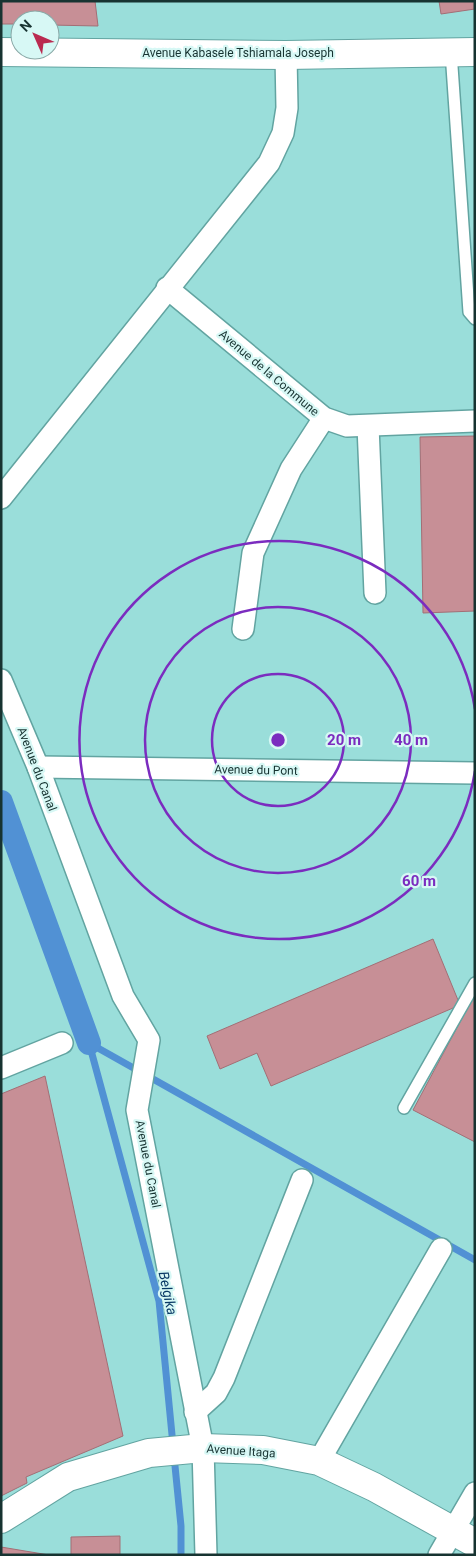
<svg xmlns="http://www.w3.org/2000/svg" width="476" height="1556" viewBox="0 0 476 1556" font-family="Roboto,sans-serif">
<rect width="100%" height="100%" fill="#9adeda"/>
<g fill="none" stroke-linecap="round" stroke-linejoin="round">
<!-- stream -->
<g stroke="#5191d4" stroke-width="7">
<path d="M89,1043L159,1301L173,1445"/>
<path d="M89,1043L475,1260"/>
<path d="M174,1456L181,1526V1555"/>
</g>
<!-- canal -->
<path stroke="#5191d4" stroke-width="24" d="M1,802L89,1043"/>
</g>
<!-- building -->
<g fill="#c78f96" stroke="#a36e75">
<path d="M1,1H95L98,26L50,25V20H20V24H1Z"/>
<path d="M439,1H475V9L441,14Z"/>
<path d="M475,436V611L423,613L420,437Z"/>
<path d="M433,939L460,1005L271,1086L257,1053L220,1069L207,1036Z"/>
<path d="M475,994V1142L413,1110Z"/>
<path d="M45,1076L123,1436L26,1477L27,1483L1,1496V1094Z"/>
<path d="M120,1536V1555H71V1537Z"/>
<path d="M1,1547L49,1555H1Z"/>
</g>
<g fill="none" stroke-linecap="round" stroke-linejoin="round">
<defs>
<g id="service">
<path d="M451,52L469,312L475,319"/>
<path d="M404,1108L475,983"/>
</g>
<g id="minor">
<path d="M167,288L324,418L347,426L475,421"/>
<path d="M368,426L375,593"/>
<path d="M1,498L269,163L283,133L287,108L286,55"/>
<path d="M243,629L253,553L291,469L324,418"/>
<path d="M1,680L38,767L123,996L149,1040L137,1110L203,1448L206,1555"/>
<path d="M38,767L475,773"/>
<path d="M1,1068L62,1043"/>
<path d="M195,1412L216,1393L224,1378L302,1180"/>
<path d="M319,1461L441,1249"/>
<path d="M439,1555L475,1493"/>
</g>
<path id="tertiary" d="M1,1519L68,1477L149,1453L203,1448L263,1450L319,1461L374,1487L475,1543"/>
<path id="secondary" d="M1,52L286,55L475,52"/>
</defs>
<!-- service casing -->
<use href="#service" stroke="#62a4a1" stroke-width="14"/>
<!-- minor casing -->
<use href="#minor" stroke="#62a4a1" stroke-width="24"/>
<!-- tertiary casing -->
<use href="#tertiary" stroke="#62a4a1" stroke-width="30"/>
<!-- secondary casing -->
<use href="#secondary" stroke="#62a4a1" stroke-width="30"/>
<!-- service -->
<use href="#service" stroke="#fff" stroke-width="11"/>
<!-- minor -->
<use href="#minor" stroke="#fff" stroke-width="21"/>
<!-- tertiary -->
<use href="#tertiary" stroke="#fff" stroke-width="28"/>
<!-- secondary -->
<use href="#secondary" stroke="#fff" stroke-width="28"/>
</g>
<!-- distance rings -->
<g fill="none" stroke="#7b2cbf" stroke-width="2.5">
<circle cx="278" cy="740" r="66"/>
<circle cx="278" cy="740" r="133"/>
<path d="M475 771A199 199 0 1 1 475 709"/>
</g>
<g text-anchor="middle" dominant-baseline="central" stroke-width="4.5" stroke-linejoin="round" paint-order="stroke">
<!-- street labels -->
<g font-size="12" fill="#173331" stroke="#d7f8f5">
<text x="238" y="53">Avenue Kabasele Tshiamala Joseph</text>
<text transform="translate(269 373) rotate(40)">Avenue de la Commune</text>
<text transform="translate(37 769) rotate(69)">Avenue du Canal</text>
<text transform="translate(256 770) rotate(1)">Avenue du Pont</text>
<text transform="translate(148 1164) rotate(79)">Avenue du Canal</text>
<text transform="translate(241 1451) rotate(4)">Avenue Itaga</text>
</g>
<!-- water labels -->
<g font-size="14" font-style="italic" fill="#093965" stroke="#d7f8f5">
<text transform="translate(168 1293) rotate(78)">Belgika</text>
</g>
</g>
<circle cx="278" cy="740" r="8" fill="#7b2cbf" stroke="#d7f8f5" stroke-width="2.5"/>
<g font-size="15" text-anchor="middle" font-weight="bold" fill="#7b2cbf" stroke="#d7f8f5" stroke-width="4.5" stroke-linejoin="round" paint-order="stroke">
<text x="344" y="745">20 m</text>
<text x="411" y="745">40 m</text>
<text x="419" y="886">60 m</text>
</g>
<!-- border -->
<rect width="476" height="1556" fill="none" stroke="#173331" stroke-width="5"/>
<!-- north arrow -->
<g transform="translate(35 35) rotate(315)"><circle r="24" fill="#d7f8f5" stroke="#8aa9a7"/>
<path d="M0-4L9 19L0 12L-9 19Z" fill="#ba2a50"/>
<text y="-8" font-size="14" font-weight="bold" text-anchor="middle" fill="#173331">N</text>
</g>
</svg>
